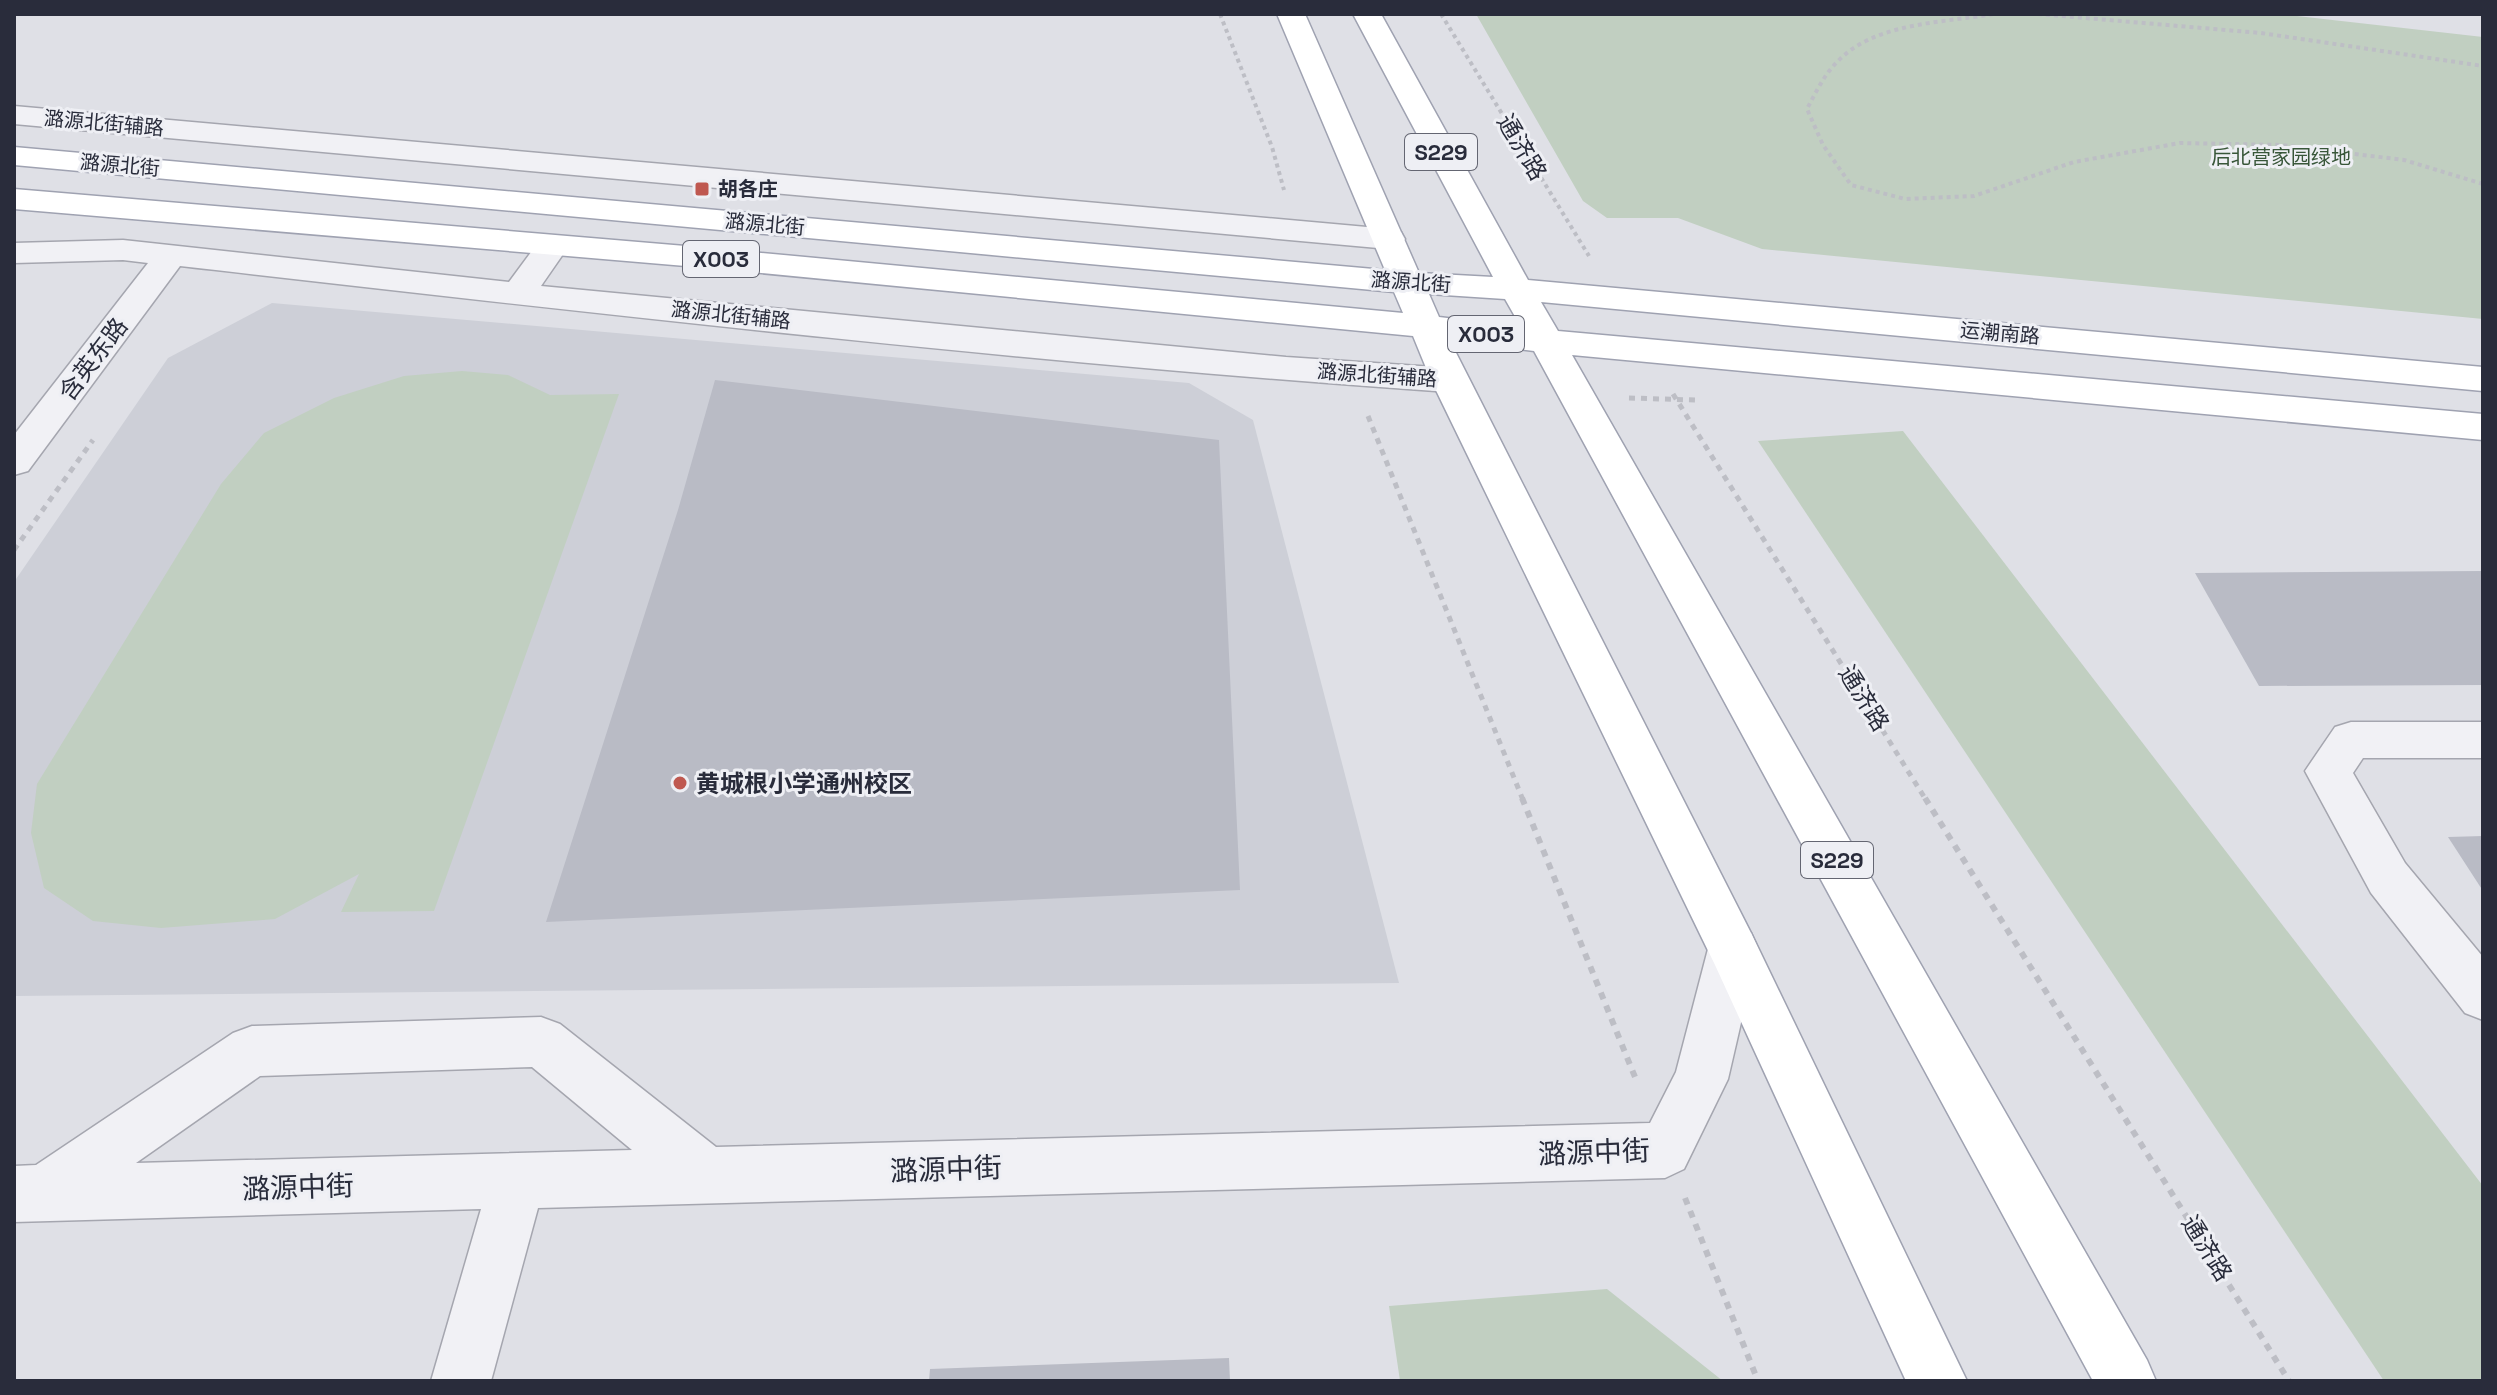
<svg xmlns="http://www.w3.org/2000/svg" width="2497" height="1395" viewBox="0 0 2497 1395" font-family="'Space Grotesk','Noto Sans SC',sans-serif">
<rect width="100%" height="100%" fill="#dfe0e6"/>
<!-- built -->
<path fill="#cdcfd7" d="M272,303L1189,383L1253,420L1399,983L14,996V582L168,358Z"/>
<!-- green -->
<g fill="#c1cfc1">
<path d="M1476,14H2279L2483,37V319L1762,249L1678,218H1607L1583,201Z"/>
<path d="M462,371L508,375L550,395L619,394L434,911L341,912L359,874L275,919L161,928L93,921L44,888L31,833L37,784L221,484L264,433L334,398L404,376Z"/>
<path d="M1903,431L2483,1186V1381H2384L1758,441Z"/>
<path d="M1607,1289L1723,1381H1400L1389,1306Z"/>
</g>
<!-- building -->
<g fill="#b9bbc5">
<path d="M715,380L1219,440L1240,890L546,922L678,510Z"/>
<path d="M2483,571V685L2259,686L2195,573Z"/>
<path d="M2483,836V891L2448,837Z"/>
<path d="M1229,1358L1230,1381H929L930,1369Z"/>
</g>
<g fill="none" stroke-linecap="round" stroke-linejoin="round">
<defs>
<g id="minor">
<path d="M14,106L1389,229L1401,232L1405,239L1401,246L1389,249L14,124Z"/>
<path d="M552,237L564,240L568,247L541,286L1286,357L1449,368L1462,372L1467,380L1462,388L1449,392C1026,363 601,314 180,266L28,471L14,475V435L148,263L123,260L14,263V243L123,240L509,282L540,240Z"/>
<path d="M2351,722H2483V758H2363L2353,773L2405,863L2483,957V1020L2465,1013L2371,893L2305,771L2335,727Z"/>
<path d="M1733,926L1751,933L1758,949L1728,1079L1684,1169L1665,1178L538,1208L491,1381H431L481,1209L14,1222V1166L36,1165L233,1033L252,1026L541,1017L560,1024L716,1147L1650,1123L1676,1072L1708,949L1715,933ZM532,1067L632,1150L136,1163L260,1076Z"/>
</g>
<path id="major" d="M1277,14H1305L1419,273L1493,277L1353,14H1381L1528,280L2483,367V391L1541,302L1558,331L2483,414V440L1572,355L2147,1360L2156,1381H2093L1534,351L1450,341L1751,933L1967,1381H1906L1715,965L1431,380L1413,336L709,268L14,209V189L709,248L1403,313L1394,292L14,165V147L1385,270ZM1429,294L1505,299L1521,327L1439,317Z"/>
</defs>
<!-- minor casing -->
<use href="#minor" stroke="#a5a6af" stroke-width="3"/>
<!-- major casing -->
<use href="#major" stroke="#9fa2b1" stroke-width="3"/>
<!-- path-far2 -->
<g stroke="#bdbec5" stroke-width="4" stroke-dasharray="4 4" stroke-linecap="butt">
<path d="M1220,14L1272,147L1284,190"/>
<path d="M1441,14L1589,256"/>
<path d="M1993,14C1943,23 1876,22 1838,61C1824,75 1816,92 1807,109L1823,145L1851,185L1905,199L1974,196L2074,162L2180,143L2282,145L2404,160L2483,184"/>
<path d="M2038,14L2261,33L2483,66"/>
</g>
<!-- path-far1 -->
<g stroke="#bdbec5" stroke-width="5" stroke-dasharray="6 6" stroke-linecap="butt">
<path d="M1673,394L1926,800"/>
<path d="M1629,398L1695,400"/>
<path d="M1368,416L1523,800"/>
<path d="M14,550L93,440"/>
</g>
<!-- path -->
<g stroke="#bdbec5" stroke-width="6" stroke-dasharray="7 7" stroke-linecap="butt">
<path d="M1522,798L1637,1082"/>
<path d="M1925,798L2289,1381"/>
<path d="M1685,1198L1758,1381"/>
</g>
<!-- minor -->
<use href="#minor" fill="#f1f1f5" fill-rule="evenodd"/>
<!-- major -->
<use href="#major" fill="#fff" fill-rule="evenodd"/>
</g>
<!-- markers -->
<g fill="#bf5850" stroke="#eeeff4" stroke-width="3">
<rect x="694" y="181" width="16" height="16" rx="4"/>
<circle cx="680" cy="783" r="8"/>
</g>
<g text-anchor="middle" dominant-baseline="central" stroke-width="6" stroke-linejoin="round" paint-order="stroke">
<!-- far-street labels -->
<g font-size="20" fill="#292c3b" stroke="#eeeff4">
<text transform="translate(104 123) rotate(5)">潞源北街辅路</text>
<text transform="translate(120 165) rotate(5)">潞源北街</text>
<text transform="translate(765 224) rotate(5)">潞源北街</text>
<text transform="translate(1411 282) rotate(4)">潞源北街</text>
<text transform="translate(731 315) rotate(6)">潞源北街辅路</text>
<text transform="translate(2000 333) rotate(5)">运潮南路</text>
<text transform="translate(1377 375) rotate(4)">潞源北街辅路</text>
</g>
<!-- far-park labels -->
<g font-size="20" fill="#385639" stroke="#eeeff4">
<text x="2281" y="157">后北营家园绿地</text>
</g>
<!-- far-poi labels -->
<g font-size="20" font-weight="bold" fill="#292c3b" stroke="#eeeff4" text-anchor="start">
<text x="718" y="189">胡各庄</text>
</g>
<!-- shield labels -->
<g fill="#eeeff4" stroke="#646672" stroke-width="2">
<rect x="1405" y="134" width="72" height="36" rx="6"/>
<rect x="683" y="241" width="76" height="36" rx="6"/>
<rect x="1448" y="316" width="76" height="36" rx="6"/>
<rect x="1801" y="842" width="72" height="36" rx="6"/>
</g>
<g font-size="22" font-weight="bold" fill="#292c3b">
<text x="1441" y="152">S229</text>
<text x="721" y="259">X003</text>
<text x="1486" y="334">X003</text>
<text x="1837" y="860">S229</text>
</g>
<!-- street labels -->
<g font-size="24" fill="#292c3b" stroke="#eeeff4">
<text transform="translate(1522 147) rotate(59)">通济路</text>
<text transform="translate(93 359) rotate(-53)">含英东路</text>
<text transform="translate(1864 698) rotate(58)">通济路</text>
<text transform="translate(2207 1248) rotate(58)">通济路</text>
</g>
<!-- poi labels -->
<g font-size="24" font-weight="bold" fill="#292c3b" stroke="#eeeff4" text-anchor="start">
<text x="696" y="783">黄城根小学通州校区</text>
</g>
<!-- near-street labels -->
<g font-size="28" fill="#292c3b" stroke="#eeeff4">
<text transform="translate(1594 1152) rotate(-2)">潞源中街</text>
<text transform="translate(946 1169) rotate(-2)">潞源中街</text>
<text transform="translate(298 1187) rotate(-2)">潞源中街</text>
</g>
</g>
<!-- border -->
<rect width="2497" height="1395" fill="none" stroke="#292c3b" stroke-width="32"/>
</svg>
